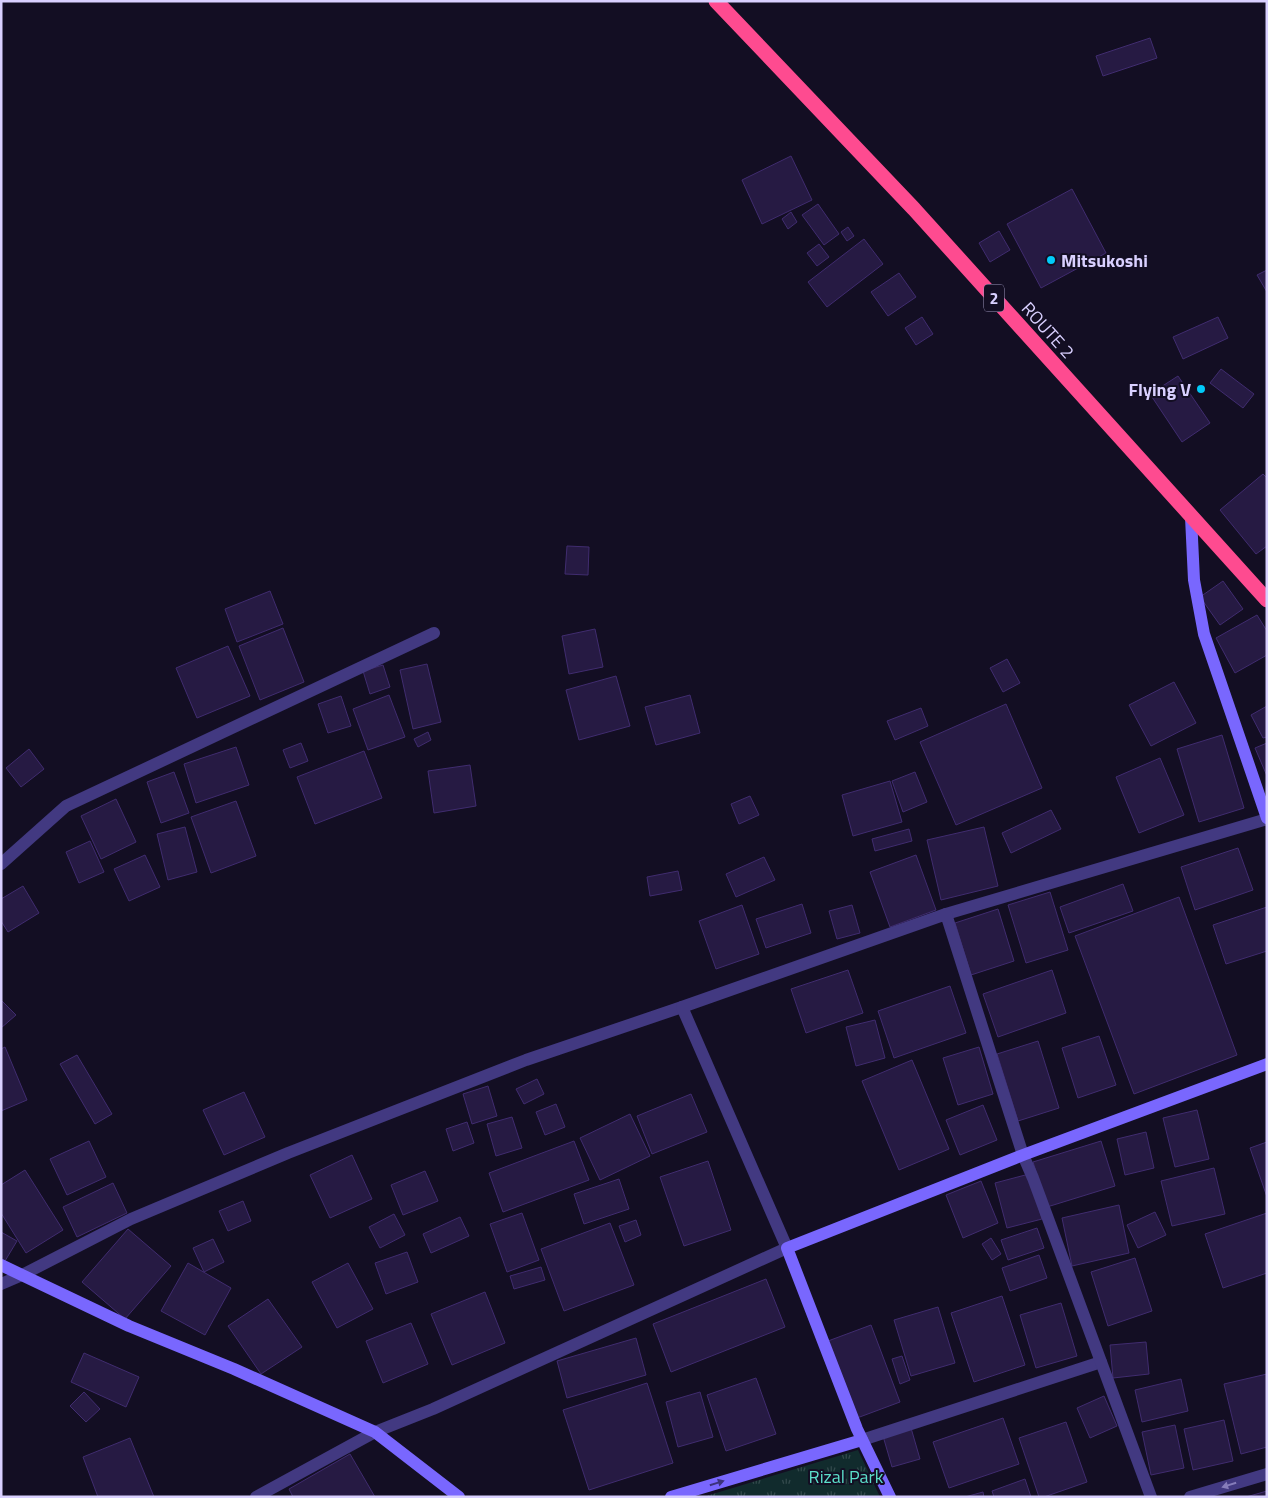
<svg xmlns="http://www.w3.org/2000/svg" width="1268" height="1498" viewBox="0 0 1268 1498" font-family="'Titillium Web',sans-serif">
<defs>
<pattern id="grass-tufts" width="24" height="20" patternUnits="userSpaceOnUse" patternTransform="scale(1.25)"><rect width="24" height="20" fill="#112b2d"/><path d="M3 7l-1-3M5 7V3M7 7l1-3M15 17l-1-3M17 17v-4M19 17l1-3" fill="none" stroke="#33494c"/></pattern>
</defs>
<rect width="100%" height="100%" fill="#130e23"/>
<!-- grass -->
<path fill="url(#grass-tufts)" d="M858,1450L880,1497H703Z"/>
<!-- building -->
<g fill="#261a43" stroke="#402c6f">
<path d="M1150,38L1157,58L1103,76L1096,56Z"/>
<path d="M791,156L812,200L762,224L742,180Z"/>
<path d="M1072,189L1106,253L1041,288L1007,224Z"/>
<path d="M818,204L839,234L824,245L802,215Z"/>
<path d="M791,212L797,222L788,229L782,219Z"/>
<path d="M848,227L854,236L847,241L841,232Z"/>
<path d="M999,231L1010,250L990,262L979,243Z"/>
<path d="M864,239L883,264L827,307L808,282Z"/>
<path d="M819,244L829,257L817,266L807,253Z"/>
<path d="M1267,270V292L1257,275Z"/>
<path d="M899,273L916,297L888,316L871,292Z"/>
<path d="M922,317L933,334L916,345L905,328Z"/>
<path d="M1218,317L1228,338L1183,359L1173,337Z"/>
<path d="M1221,369L1254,394L1243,408L1210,383Z"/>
<path d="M1178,376L1210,423L1182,442L1150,394Z"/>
<path d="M1263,474L1267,478V546L1256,554L1220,510Z"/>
<path d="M567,546L589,547L588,575L565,574Z"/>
<path d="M1223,581L1243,609L1220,625L1200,597Z"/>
<path d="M270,591L283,624L237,642L225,609Z"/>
<path d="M1257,615L1267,631V655L1235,673L1216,638Z"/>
<path d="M283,628L304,682L260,700L239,646Z"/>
<path d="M595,629L603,667L569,674L562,636Z"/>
<path d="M228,646L250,696L197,718L176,668Z"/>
<path d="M1007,659L1020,683L1003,692L990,668Z"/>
<path d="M427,664L441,722L413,729L400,670Z"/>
<path d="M383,665L390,687L370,694L363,671Z"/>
<path d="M616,676L630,726L579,740L566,690Z"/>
<path d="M1174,682L1196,723L1151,746L1129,705Z"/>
<path d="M389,695L405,737L368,750L353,709Z"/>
<path d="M690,695L700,733L656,745L645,707Z"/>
<path d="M341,696L351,726L328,733L318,704Z"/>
<path d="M1006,704L1042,788L956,825L920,742Z"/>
<path d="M1267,706V737L1263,738L1251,715Z"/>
<path d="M921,708L928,726L895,740L887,721Z"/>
<path d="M428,732L431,740L418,747L414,739Z"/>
<path d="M1222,735L1244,808L1199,822L1177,749Z"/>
<path d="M301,743L308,761L290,768L283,750Z"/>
<path d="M1267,743V776L1255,748Z"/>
<path d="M236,747L249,785L196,803L184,764Z"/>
<path d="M29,749L44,769L21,787L6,768Z"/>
<path d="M364,751L382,798L315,824L297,777Z"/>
<path d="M1160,758L1184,815L1139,833L1116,777Z"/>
<path d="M470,765L476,806L434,813L428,771Z"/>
<path d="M174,772L189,813L161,823L147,782Z"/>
<path d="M915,772L927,802L903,812L892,781Z"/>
<path d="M890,781L902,822L853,836L842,795Z"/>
<path d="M750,796L759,815L739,824L731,804Z"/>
<path d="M116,799L136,842L101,859L81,816Z"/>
<path d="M236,801L256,856L211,873L191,817Z"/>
<path d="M1051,810L1061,829L1011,853L1002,833Z"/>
<path d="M185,827L197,872L168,880L157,834Z"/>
<path d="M984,827L998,886L941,900L927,840Z"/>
<path d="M909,829L912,841L875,851L872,839Z"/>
<path d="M90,841L104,872L79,883L66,852Z"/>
<path d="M1238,848L1253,890L1195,910L1181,867Z"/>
<path d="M145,855L160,887L129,901L114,869Z"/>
<path d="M916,855L936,910L890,927L870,872Z"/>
<path d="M764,857L775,880L736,897L726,874Z"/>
<path d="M678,871L682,890L650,896L647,877Z"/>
<path d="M1123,884L1133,911L1069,933L1060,907Z"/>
<path d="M23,886L39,913L8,932L1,921V899Z"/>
<path d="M1050,892L1068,950L1026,963L1008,905Z"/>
<path d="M1179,897L1237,1055L1134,1094L1075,936Z"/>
<path d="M802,904L811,933L766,948L756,919Z"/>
<path d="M742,905L759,954L716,969L699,921Z"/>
<path d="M852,905L860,933L837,939L829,911Z"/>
<path d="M1267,907V951L1226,964L1213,925Z"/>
<path d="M998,909L1014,961L971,975L955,923Z"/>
<path d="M848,970L863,1013L806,1033L791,989Z"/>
<path d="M1052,970L1066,1013L998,1037L983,994Z"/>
<path d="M950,986L966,1033L894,1058L878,1011Z"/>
<path d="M1,1000L16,1015L1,1028Z"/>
<path d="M875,1020L885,1058L856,1066L846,1027Z"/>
<path d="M1099,1036L1116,1085L1078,1098L1062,1048Z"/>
<path d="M1038,1041L1059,1108L1018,1121L997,1054Z"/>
<path d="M5,1047L27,1100L1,1111V1049Z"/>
<path d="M979,1047L993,1094L958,1105L943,1058Z"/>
<path d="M77,1055L112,1114L95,1124L60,1064Z"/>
<path d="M912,1060L949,1149L899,1170L862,1081Z"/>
<path d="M537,1079L544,1094L524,1104L516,1089Z"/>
<path d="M488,1086L497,1116L472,1124L463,1094Z"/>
<path d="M244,1092L265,1137L224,1155L203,1110Z"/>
<path d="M691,1094L707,1132L652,1154L637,1116Z"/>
<path d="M556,1104L565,1127L545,1135L536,1112Z"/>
<path d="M983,1105L997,1140L960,1155L946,1120Z"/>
<path d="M1197,1110L1209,1159L1175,1167L1163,1118Z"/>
<path d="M630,1114L650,1156L600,1180L580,1138Z"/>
<path d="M512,1117L522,1148L496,1156L487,1124Z"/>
<path d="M467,1122L474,1143L453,1151L446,1129Z"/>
<path d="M1146,1132L1154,1168L1125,1175L1117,1139Z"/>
<path d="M89,1141L106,1177L67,1195L50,1159Z"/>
<path d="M574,1141L589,1180L503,1212L489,1173Z"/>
<path d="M1101,1141L1115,1186L1047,1207L1033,1162Z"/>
<path d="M1267,1142V1197L1250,1148Z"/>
<path d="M352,1155L372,1199L330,1218L310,1175Z"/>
<path d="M708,1161L731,1230L684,1246L660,1177Z"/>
<path d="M1214,1168L1225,1214L1172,1226L1161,1181Z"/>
<path d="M25,1170L63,1230L26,1253L1,1213V1185Z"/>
<path d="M425,1171L438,1201L403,1215L391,1185Z"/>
<path d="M1029,1174L1042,1219L1007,1228L995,1183Z"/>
<path d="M619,1179L629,1209L584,1224L574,1194Z"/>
<path d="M981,1181L998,1223L963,1238L946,1195Z"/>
<path d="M113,1183L127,1213L77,1237L63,1207Z"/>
<path d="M243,1201L251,1221L228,1231L219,1211Z"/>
<path d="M1119,1205L1129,1253L1072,1266L1062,1218Z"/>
<path d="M1155,1212L1166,1235L1138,1248L1127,1225Z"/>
<path d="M522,1213L539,1260L507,1272L490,1224Z"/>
<path d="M1267,1213V1273L1223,1288L1205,1234Z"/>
<path d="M394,1214L405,1235L380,1248L369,1227Z"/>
<path d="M460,1217L469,1236L431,1253L423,1234Z"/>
<path d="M636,1220L641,1235L625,1242L619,1226Z"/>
<path d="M610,1223L634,1285L564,1311L541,1249Z"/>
<path d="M1037,1228L1044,1248L1008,1260L1001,1240Z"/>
<path d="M128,1229L171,1266L125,1319L82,1282Z"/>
<path d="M1,1232L17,1241L5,1261L1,1259Z"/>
<path d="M991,1238L1001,1254L992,1260L982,1244Z"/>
<path d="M213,1239L224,1262L204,1272L193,1248Z"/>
<path d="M407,1252L418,1282L386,1294L375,1263Z"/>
<path d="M1039,1255L1047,1278L1010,1291L1002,1268Z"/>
<path d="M1135,1258L1152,1311L1108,1326L1091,1272Z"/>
<path d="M188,1263L231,1288L205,1335L161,1311Z"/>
<path d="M348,1263L373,1309L337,1328L312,1282Z"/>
<path d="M541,1267L545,1280L514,1289L510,1276Z"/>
<path d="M766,1279L785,1327L671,1372L653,1324Z"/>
<path d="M485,1292L505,1343L452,1365L431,1314Z"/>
<path d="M1002,1296L1025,1365L974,1382L951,1313Z"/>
<path d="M268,1299L302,1347L261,1374L228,1326Z"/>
<path d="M1061,1303L1077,1356L1036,1368L1020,1315Z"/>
<path d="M938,1307L955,1363L911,1376L894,1320Z"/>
<path d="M411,1323L428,1364L383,1383L366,1341Z"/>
<path d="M871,1325L900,1402L857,1418L828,1341Z"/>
<path d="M636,1338L646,1375L567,1398L557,1361Z"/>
<path d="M1146,1342L1149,1374L1113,1378L1110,1345Z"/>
<path d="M84,1353L139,1377L126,1407L71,1382Z"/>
<path d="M902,1356L910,1380L900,1384L892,1359Z"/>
<path d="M1267,1374V1447L1241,1454L1224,1384Z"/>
<path d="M756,1378L776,1434L726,1451L707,1395Z"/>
<path d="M1181,1379L1188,1411L1142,1422L1135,1390Z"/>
<path d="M647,1383L673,1463L589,1490L563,1410Z"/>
<path d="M84,1392L100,1409L86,1422L70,1406Z"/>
<path d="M700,1392L713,1437L678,1447L666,1402Z"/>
<path d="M1104,1396L1117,1426L1090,1438L1077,1408Z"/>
<path d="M1003,1418L1019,1464L949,1488L933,1442Z"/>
<path d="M1224,1420L1233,1461L1193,1470L1184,1429Z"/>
<path d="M1066,1422L1087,1482L1044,1497H1039L1019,1438Z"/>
<path d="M1175,1425L1184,1468L1151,1475L1142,1432Z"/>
<path d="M911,1428L920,1459L892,1467L883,1436Z"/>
<path d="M130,1438L154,1497H98L83,1457Z"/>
<path d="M350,1454L375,1497H293L289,1489Z"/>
<path d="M1025,1479L1031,1497H994L992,1491Z"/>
<path d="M1267,1491V1497H1246Z"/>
<path d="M983,1492L984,1497H965Z"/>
</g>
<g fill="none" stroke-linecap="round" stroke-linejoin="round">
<!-- street -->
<g stroke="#423981" stroke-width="12">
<path d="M1,864L66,806L434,633"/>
<path d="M946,914L1267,819"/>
<path d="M1,1284L22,1275L131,1219L288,1153L526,1060L682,1007"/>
<path d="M862,1440L1101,1362"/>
<path d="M256,1497L375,1432L433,1409L787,1248L682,1007L946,914L1023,1155L1033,1178L1151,1497"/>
<path d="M1190,1497L1267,1474"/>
</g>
<!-- secondary -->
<g stroke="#7967fe" stroke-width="12">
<path d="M1191,517L1194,580L1204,634L1267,818"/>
<path d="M1,1265L129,1326L234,1369L375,1432L459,1497"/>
<path d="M671,1497L862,1440"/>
<path d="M890,1497L857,1429L787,1248L1023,1155L1267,1064"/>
</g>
<!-- highway -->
<path stroke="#fe4b90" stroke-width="15" d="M716,1L914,209L1267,600"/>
</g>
<!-- one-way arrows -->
<defs><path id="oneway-solid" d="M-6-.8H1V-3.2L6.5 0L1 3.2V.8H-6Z" transform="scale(1.25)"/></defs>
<use fill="#3c327b" href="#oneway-solid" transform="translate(717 1483) rotate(-17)"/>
<use fill="#867dba" href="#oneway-solid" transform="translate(1229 1485) rotate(163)"/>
<!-- markers -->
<g fill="#01caf9" stroke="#130e23" stroke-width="2">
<circle cx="1051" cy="260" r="5"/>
<circle cx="1201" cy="389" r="5"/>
</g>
<g text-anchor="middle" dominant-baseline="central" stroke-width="4" stroke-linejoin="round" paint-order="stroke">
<!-- shield labels -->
<rect fill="#130e23" stroke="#9e96bd" stroke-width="1" x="984" y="284.5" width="20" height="27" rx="4"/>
<g font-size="16" font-weight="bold" fill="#d9d0ff">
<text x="994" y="298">2</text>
</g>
<!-- poi labels -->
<g font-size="18" font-weight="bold" fill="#d9d0ff" stroke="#130e23" text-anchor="start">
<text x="1061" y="260">Mitsukoshi</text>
<text x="1191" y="389" text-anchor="end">Flying V</text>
</g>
<!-- street labels -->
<g font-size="18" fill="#d9d0ff" stroke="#130e23">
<text transform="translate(1048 330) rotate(48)">ROUTE 2</text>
</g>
<!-- park labels -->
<g font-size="18" fill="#5cdfca" stroke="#130e23">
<text x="846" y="1476">Rizal Park</text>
</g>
</g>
<!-- border -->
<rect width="1268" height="1498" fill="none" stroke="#d9d0ff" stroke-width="5"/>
</svg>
